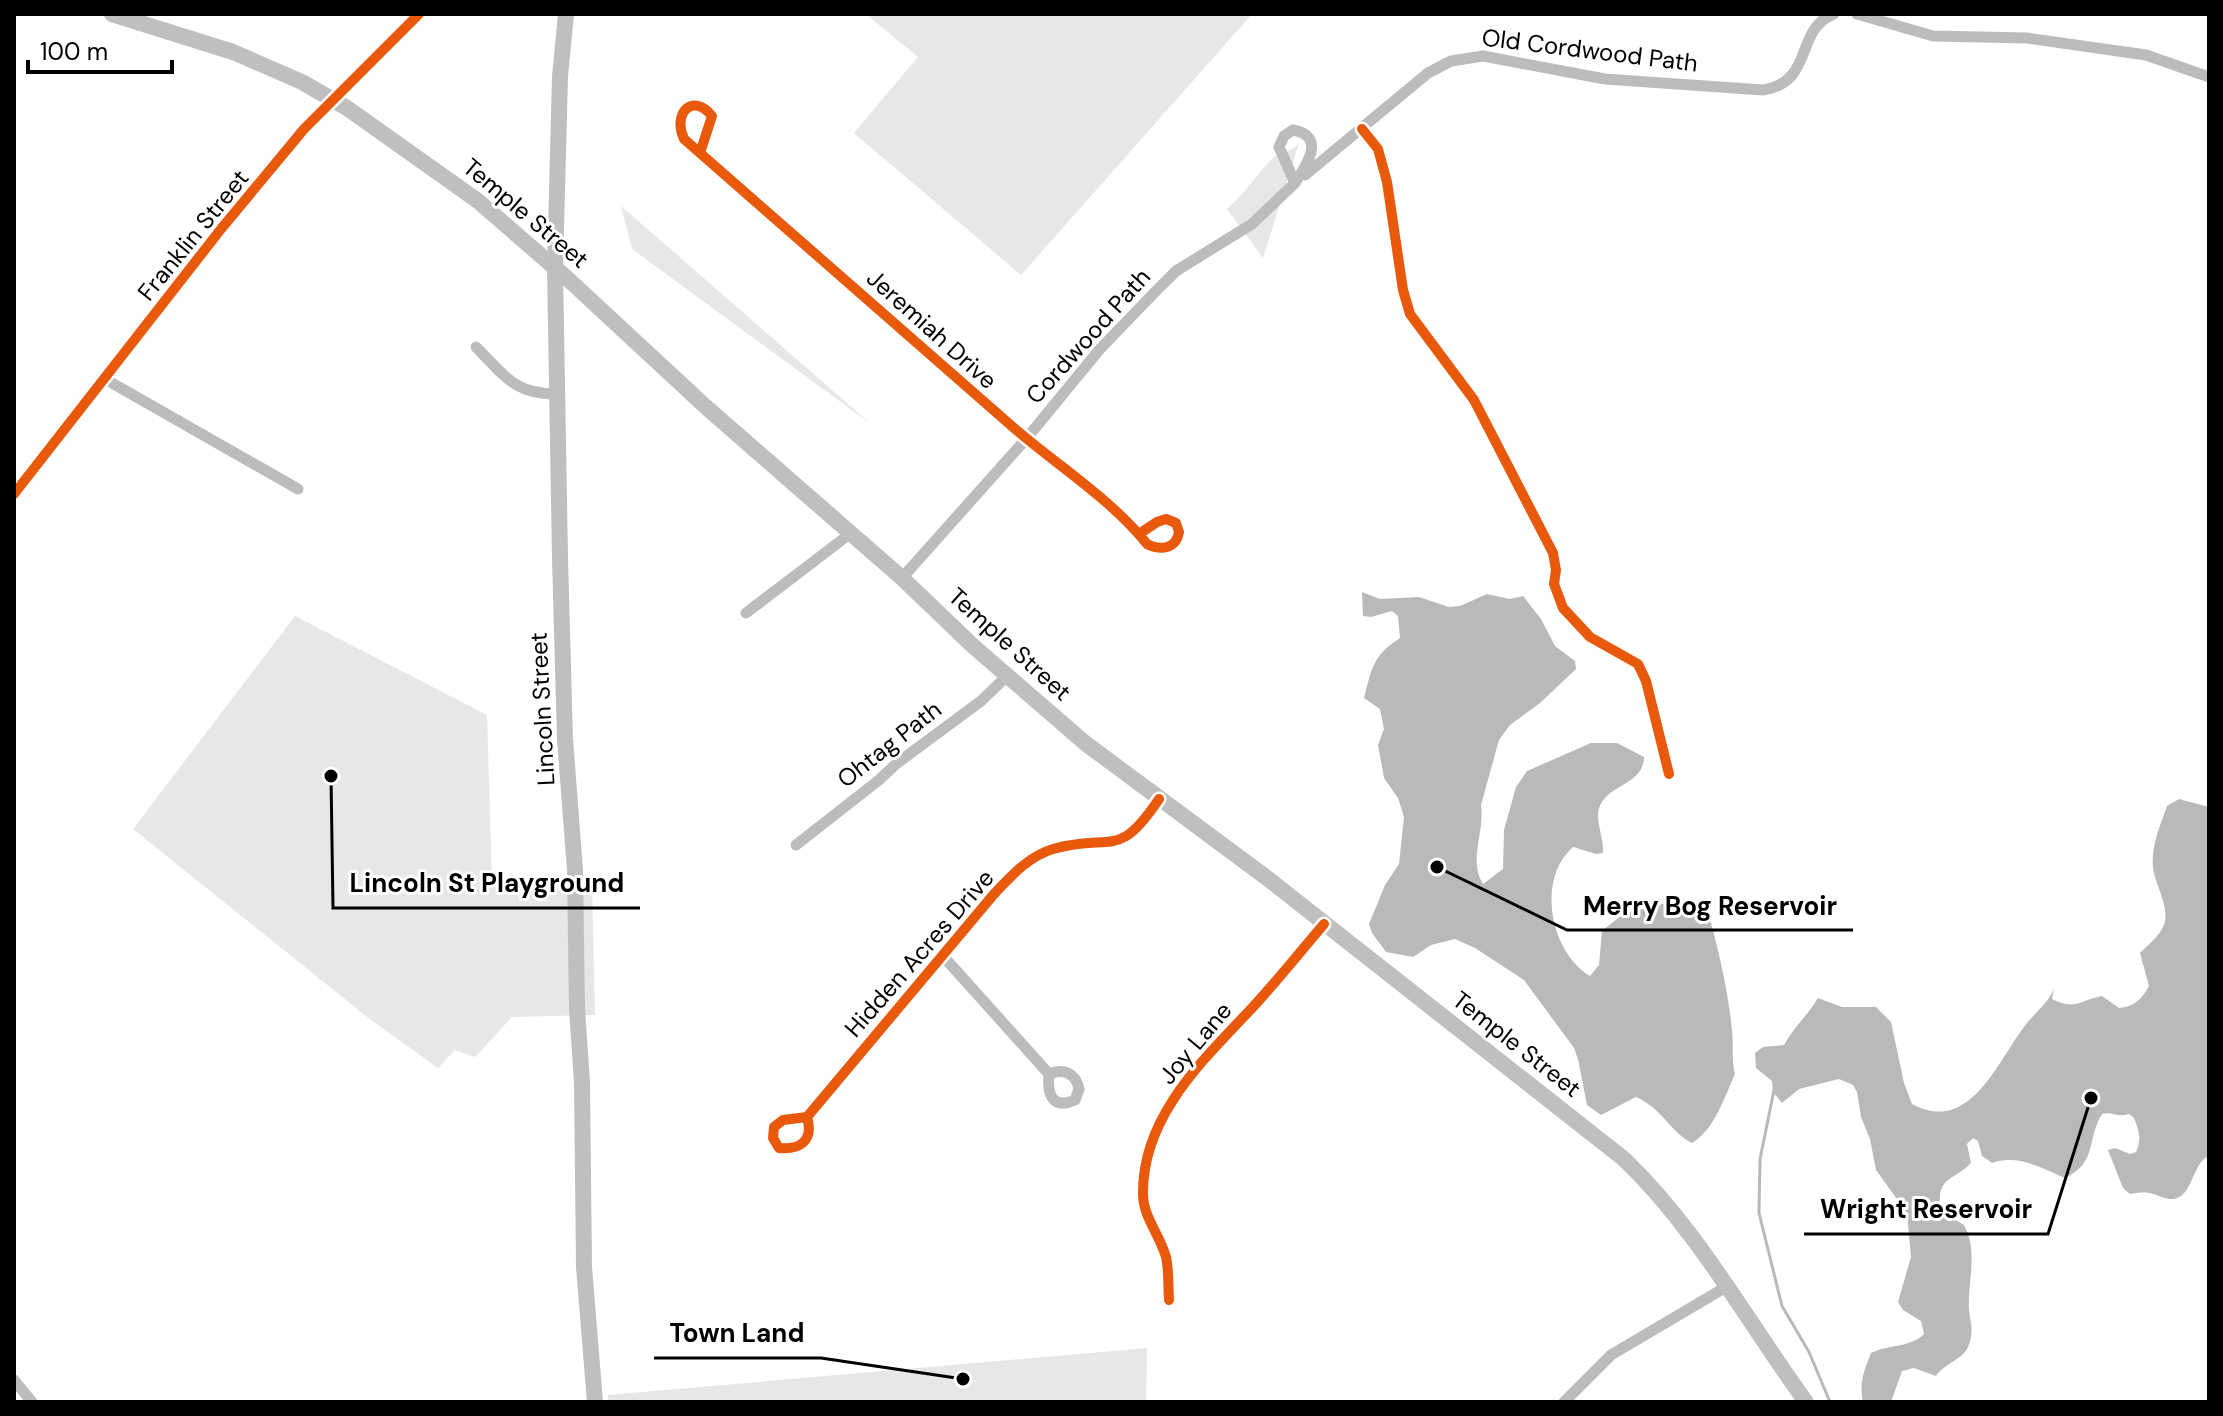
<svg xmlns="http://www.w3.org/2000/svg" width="2223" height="1416" viewBox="0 0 2223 1416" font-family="'DM Sans',sans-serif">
<rect width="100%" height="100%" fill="#fff"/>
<!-- green -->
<g fill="#e7e7e7">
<path d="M866,14H1252L1021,275L854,133L918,57Z"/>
<path d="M1299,143L1263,258L1227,209C1242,198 1267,160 1276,156C1285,151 1291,152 1299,143Z"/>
<path d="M621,206L871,424L632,249Z"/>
<path d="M295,616L487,715L492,881L592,888L595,1015L512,1017L475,1057L455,1050L438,1068L371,1020L133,829Z"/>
<path d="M1147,1348L1146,1402H608V1395Z"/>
</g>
<!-- water -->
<g fill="#b9b9b9">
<path d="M1362,592L1380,599L1419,597L1449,607L1460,606L1487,594L1510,599L1523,596L1541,619L1555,646L1575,661L1576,669L1540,703L1510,725L1499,740L1481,805C1485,832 1468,860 1483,884L1503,869L1504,830L1516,787L1527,771L1591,743H1617L1644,757C1644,785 1607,784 1599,808C1595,820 1604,838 1603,853L1596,854L1573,847C1536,879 1550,952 1590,976L1599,965L1602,931L1623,914L1682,899L1707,908C1718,948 1728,989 1732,1030C1734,1045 1731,1059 1735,1074C1724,1098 1715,1129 1692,1143C1669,1131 1663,1109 1636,1097L1601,1115L1587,1105L1578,1059L1574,1048L1524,980L1475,948L1455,939L1431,945L1413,957L1386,952L1372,933L1369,924L1385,885L1399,864L1404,817L1398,798L1384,778L1378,745L1384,729L1380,709L1364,698C1372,668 1373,655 1400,638L1398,616L1392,611L1371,617L1363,616Z"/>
<path d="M2179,799L2209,807V1156C2192,1163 2193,1196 2174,1199C2165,1200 2157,1194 2149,1193C2143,1192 2136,1193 2130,1194L2123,1188L2108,1150L2115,1148L2130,1154L2136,1152C2142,1139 2139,1131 2134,1118L2129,1114C2118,1118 2111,1111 2102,1114C2086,1140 2098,1162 2065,1178C2042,1168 2017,1154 1992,1163L1982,1156L1978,1141L1973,1138L1967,1144L1971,1163C1954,1181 1935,1176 1941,1211L1964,1225C1979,1253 1967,1281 1969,1311C1971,1324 1974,1333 1968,1347C1963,1359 1944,1364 1936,1376L1914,1368L1902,1371L1891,1402H1863C1859,1383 1864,1370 1871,1353C1889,1344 1910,1348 1924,1334L1921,1321L1903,1310L1898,1302L1911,1257L1907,1213L1876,1170L1870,1139L1861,1117L1857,1092L1853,1085L1839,1079L1799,1089L1782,1103L1773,1092L1772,1081L1756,1068L1755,1053L1763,1047L1784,1045C1793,1028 1808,1015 1818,998L1842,1007H1876L1891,1022L1904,1083L1912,1104C1971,1136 1998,1059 2027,1023C2036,1012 2048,1003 2054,989L2052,999C2076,1011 2080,1000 2102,996L2119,1008C2134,1007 2142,999 2149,986L2140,953C2147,946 2157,938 2162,929C2173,911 2155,886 2153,868C2151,846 2160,826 2167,806Z"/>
</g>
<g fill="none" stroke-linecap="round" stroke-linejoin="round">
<!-- stream -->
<path stroke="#b9b9b9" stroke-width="3" d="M1774,1090L1760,1159L1759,1213L1782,1306L1809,1352L1830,1402"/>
<!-- minor -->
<g stroke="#bcbcbc" stroke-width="11">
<path d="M1857,14L1933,36L2027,38L2146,55L2209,77"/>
<path d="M1362,129L1378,149L1387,182L1403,290L1410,314L1474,400L1553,553L1556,570L1554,584L1563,608L1590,637L1638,664L1646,681L1669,774"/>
<path d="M700,153L712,116C693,92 672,113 684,139C794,235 904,331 1014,428C1058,466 1111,499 1147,544C1161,551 1176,549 1179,532L1176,523L1166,519L1157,522L1139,534"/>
<path d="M1305,175L1428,73L1451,61L1483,56L1605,79L1763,90C1815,82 1794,29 1834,14"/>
<path d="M476,347C505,376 514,394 557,394"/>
<path d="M105,379L298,489"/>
<path d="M902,578L1026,439L1100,349L1156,291L1176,271L1252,224L1295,183L1279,147L1284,136L1293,130C1327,136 1306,166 1295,183"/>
<path d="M746,613L851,533"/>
<path d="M796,845L879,780L896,764L981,701L1007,676"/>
<path d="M943,956L1049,1074C1063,1068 1076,1073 1079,1089L1075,1100C1052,1110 1047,1094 1049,1074"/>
<path d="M807,1117L783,1120L774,1127L773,1138L779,1148C800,1150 814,1141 807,1117L994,894C1011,876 1029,856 1053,849C1112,832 1117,862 1159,799"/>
<path d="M1169,1300C1168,1286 1169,1270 1166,1257C1160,1235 1143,1217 1143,1194C1142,1117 1202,1061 1252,1008C1277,981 1300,952 1324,924"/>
<path d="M14,1380L32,1402"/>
<path d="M1564,1402L1611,1355L1726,1287"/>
</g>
<!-- tertiary -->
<path stroke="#bcbcbc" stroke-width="14" d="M14,494L221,229L304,129L419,14"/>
<!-- secondary -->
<g stroke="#bfbfbf" stroke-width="16">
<path d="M112,14L233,52L302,82L347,108L478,201L569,280L706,407L902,578L973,646L1085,743L1267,878L1624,1159C1697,1229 1747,1321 1806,1402"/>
<path d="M566,14L560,76L555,268L560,558L565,739L575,870L577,1009L582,1082L584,1267L595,1402"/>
</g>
<defs>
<g id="cycleway">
<path d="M1362,129L1378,149L1387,182L1403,290L1410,314L1474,400L1553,553L1556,570L1554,584L1563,608L1590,637L1638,664L1646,681L1669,774"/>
<path d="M700,153L712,116C693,92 672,113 684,139C794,235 904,331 1014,428C1058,466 1111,499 1147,544C1161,551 1176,549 1179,532L1176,523L1166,519L1157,522L1139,534"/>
<path d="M14,494L221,229L304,129L419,14"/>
<path d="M807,1117L783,1120L774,1127L773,1138L779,1148C800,1150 814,1141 807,1117L994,894C1011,876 1029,856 1053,849C1112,832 1117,862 1159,799"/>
<path d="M1169,1300C1168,1286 1169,1270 1166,1257C1160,1235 1143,1217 1143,1194C1142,1117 1202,1061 1252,1008C1277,981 1300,952 1324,924"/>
</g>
</defs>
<!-- cycleway casing -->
<use href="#cycleway" stroke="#fff" stroke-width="15"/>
<!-- cycleway -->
<use href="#cycleway" stroke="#e8590c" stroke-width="10"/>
</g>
<g text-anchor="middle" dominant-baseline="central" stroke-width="6" stroke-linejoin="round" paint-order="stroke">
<!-- street labels -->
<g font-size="24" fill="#000" stroke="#fff">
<text transform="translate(1590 50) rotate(7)">Old Cordwood Path</text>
<text transform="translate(526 213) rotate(40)">Temple Street</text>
<text transform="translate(193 235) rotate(-51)">Franklin Street</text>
<text transform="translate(932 329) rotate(42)">Jeremiah Drive</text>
<text transform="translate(1088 336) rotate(-48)">Cordwood Path</text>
<text transform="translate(1010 644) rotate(42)">Temple Street</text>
<text transform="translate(542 709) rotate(-93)">Lincoln Street</text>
<text transform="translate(889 744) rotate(-38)">Ohtag Path</text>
<text transform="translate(919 953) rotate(-49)">Hidden Acres Drive</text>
<text transform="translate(1195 1043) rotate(-50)">Joy Lane</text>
<text transform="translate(1517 1044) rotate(38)">Temple Street</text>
</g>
</g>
<!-- callouts -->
<path fill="none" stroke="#000" stroke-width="3" d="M331 776L333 908H640M1437 867L1567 930H1853M2091 1098L2048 1234H1804M963 1379L821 1358H654"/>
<g fill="#000" stroke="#fff" stroke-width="3">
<circle cx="331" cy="776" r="8"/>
<circle cx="1437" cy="867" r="8"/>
<circle cx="2091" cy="1098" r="8"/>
<circle cx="963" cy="1379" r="8"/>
</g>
<g font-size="26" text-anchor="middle" font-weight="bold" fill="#000" stroke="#fff" stroke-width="6" stroke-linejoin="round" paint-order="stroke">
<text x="487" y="892">Lincoln St Playground</text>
<text x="1710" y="915">Merry Bog Reservoir</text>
<text x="1926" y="1218">Wright Reservoir</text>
<text x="737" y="1342">Town Land</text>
</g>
<!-- border -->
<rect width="2223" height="1416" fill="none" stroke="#000000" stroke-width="32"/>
<!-- scale -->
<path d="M28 60v12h144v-12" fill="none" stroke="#000000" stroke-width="4"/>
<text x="40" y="60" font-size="24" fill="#000000" stroke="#ffffff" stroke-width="6" paint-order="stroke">100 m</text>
</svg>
